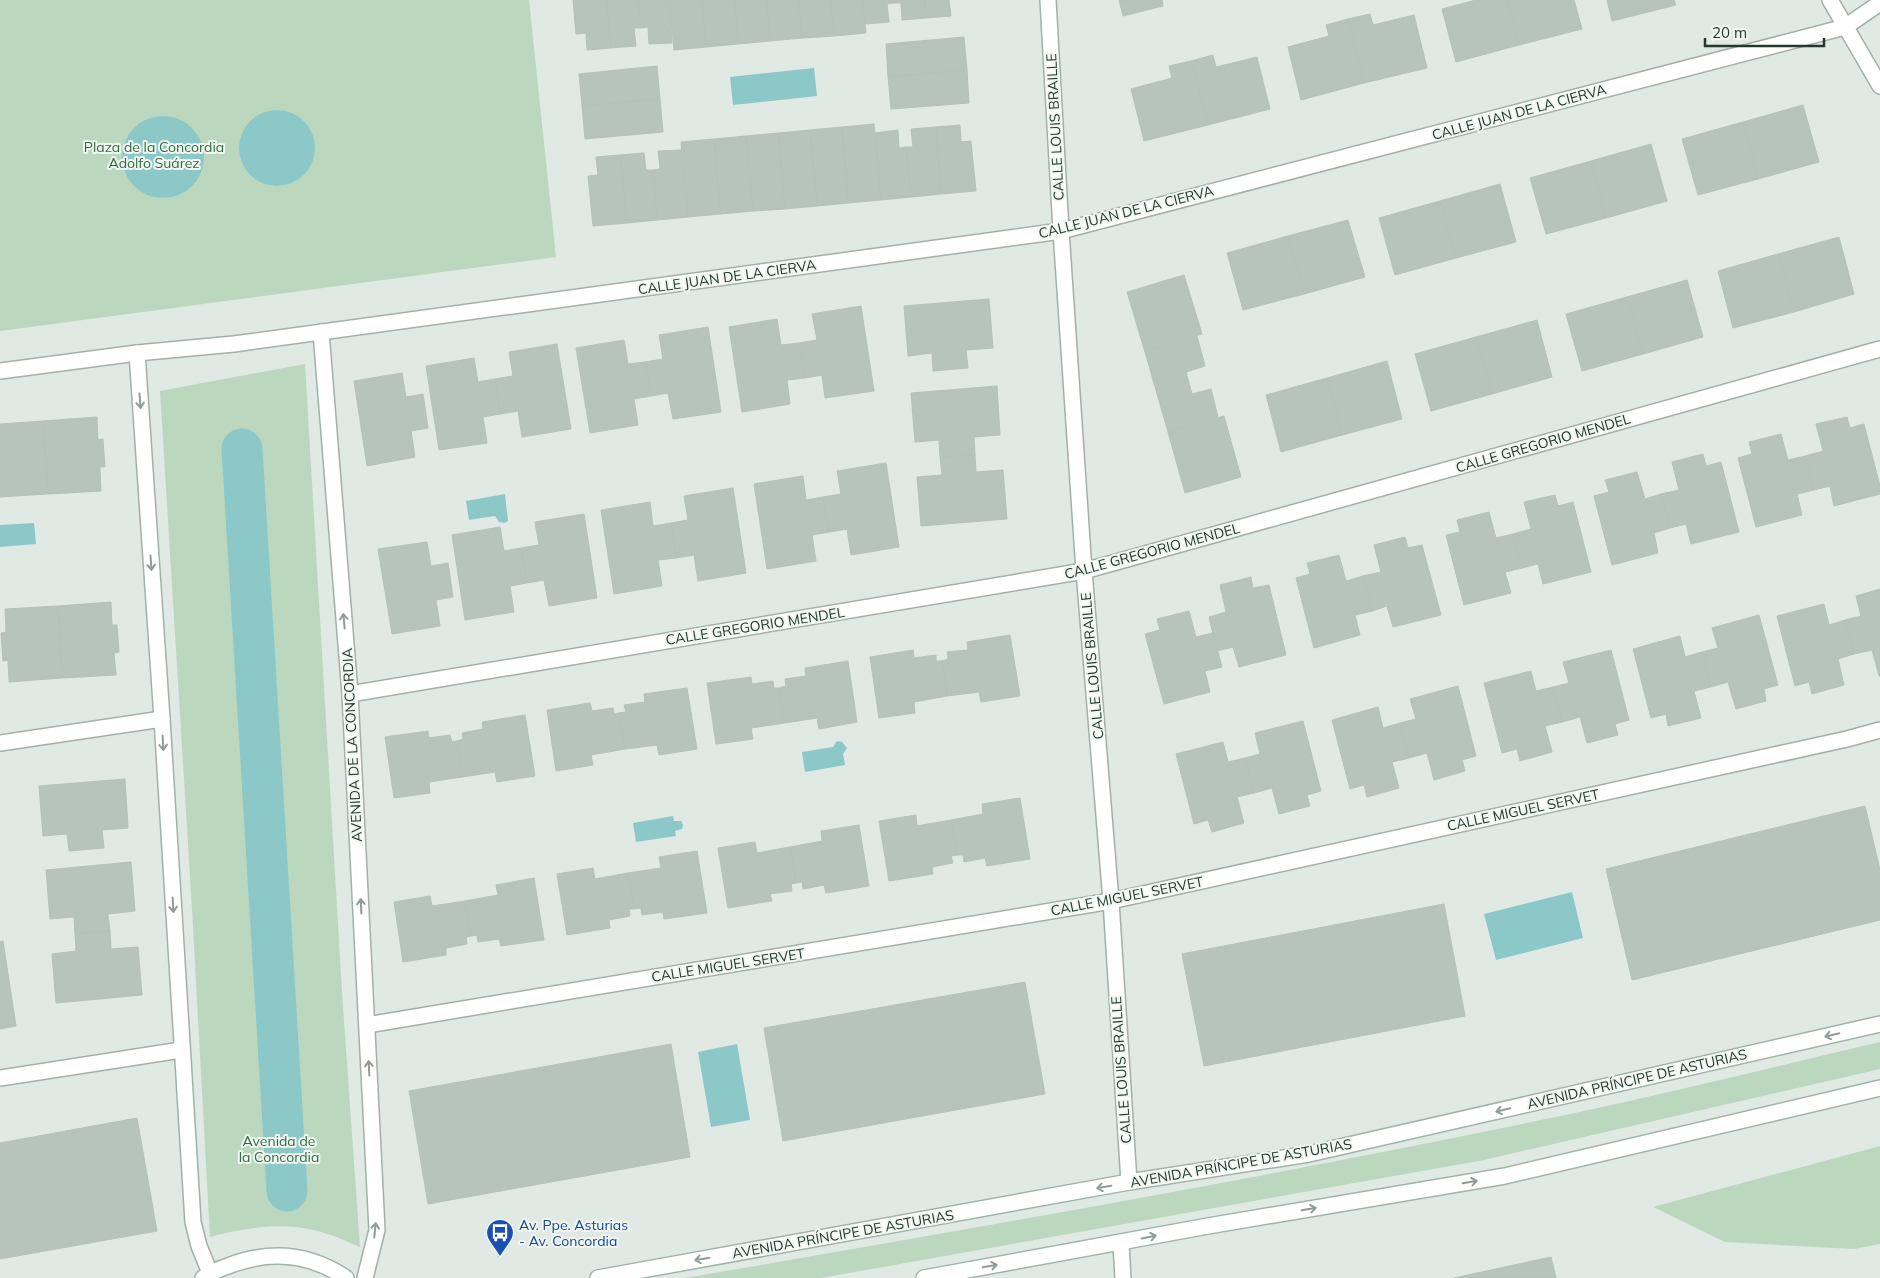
<svg xmlns="http://www.w3.org/2000/svg" width="1880" height="1278" viewBox="0 0 1880 1278" font-family="Mulish,sans-serif">
<rect width="100%" height="100%" fill="#e0e9e4"/>
<!-- green -->
<g fill="#bbd8bf">
<path d="M0,0H529L556,257L0,331Z"/>
<path d="M305,364L342,992L360,1247C348,1242 336,1236 324,1233C285,1221 248,1227 210,1237L192,909L160,391Z"/>
<path d="M1880,1042V1069L1484,1160L821,1278H685C981,1227 1276,1176 1570,1114C1674,1092 1777,1066 1880,1042Z"/>
<path d="M1880,1146V1244L1854,1249L1725,1242L1653,1207Z"/>
</g>
<!-- water -->
<g fill="#8dc8c9">
<path d="M814,68L817,96L733,105L730,77Z"/>
<circle cx="277" cy="148" r="38"/>
<circle cx="163" cy="157" r="41"/>
<path d="M505,494L508,521L504,523L499,522L495,516L469,520L466,501Z"/>
<path d="M34,523L36,544L0,547V525Z"/>
<path d="M837,741L842,742L847,748L843,754L845,765L805,772L802,752L833,747Z"/>
<path d="M673,816L674,821H681L683,825L682,829L675,831L676,836L636,842L633,823Z"/>
<path d="M1572,892L1583,938L1496,960L1484,914Z"/>
<path d="M737,1044L750,1120L711,1127L698,1052Z"/>
</g>
<g fill="none" stroke-linecap="round" stroke-linejoin="round">
<!-- canal -->
<path stroke="#8dc8c9" stroke-width="41" d="M242,449L287,1191"/>
</g>
<!-- building -->
<g fill="#b6c4bc" stroke="#b3c2ba">
<path d="M573,0H607L611,48L587,50L586,33L576,34Z"/>
<path d="M607,0H638L641,28H634L636,46L611,48Z"/>
<path d="M638,0H669L672,43L649,44L648,27L641,28Z"/>
<path d="M669,0H702L706,47L674,50Z"/>
<path d="M702,0H735L738,44L706,47Z"/>
<path d="M735,0H767L770,41L738,44Z"/>
<path d="M767,0H799L802,38L770,41Z"/>
<path d="M799,0H831L834,36L802,38Z"/>
<path d="M831,0H863L866,33L834,36Z"/>
<path d="M863,0H894V3L887,4L889,22L865,24Z"/>
<path d="M894,0H925L926,18L902,20L901,3H894Z"/>
<path d="M925,0H949L951,16L926,18Z"/>
<path d="M1119,0H1162L1163,6L1123,16Z"/>
<path d="M1476,0H1508L1519,45L1456,62L1442,9Z"/>
<path d="M1508,0H1574L1582,29L1519,45Z"/>
<path d="M1607,0H1674L1676,5L1612,21Z"/>
<path d="M1370,14L1373,25L1414,15L1427,68L1364,83L1348,19Z"/>
<path d="M1348,19L1364,83L1301,100L1288,47L1329,36L1326,25Z"/>
<path d="M964,37L967,70L888,77L886,44Z"/>
<path d="M1213,55L1216,67L1257,57L1270,109L1208,125L1191,61Z"/>
<path d="M1191,61L1208,125L1144,141L1131,89L1172,78L1169,66Z"/>
<path d="M657,66L660,99L582,106L579,74Z"/>
<path d="M967,70L969,103L891,109L888,77Z"/>
<path d="M660,99L663,132L585,139L582,106Z"/>
<path d="M1803,105L1819,162L1758,179L1743,122Z"/>
<path d="M1743,122L1758,179L1698,195L1682,139Z"/>
<path d="M874,124L881,200L848,203L842,127Z"/>
<path d="M960,125L961,142L971,141L976,191L941,194L936,127Z"/>
<path d="M842,127L848,203L817,206L810,130Z"/>
<path d="M936,127L941,194L911,197L906,147H913L911,129Z"/>
<path d="M810,130L817,206L785,209L778,133Z"/>
<path d="M898,130L899,148L906,147L911,197L881,200L875,133Z"/>
<path d="M778,133L785,209L753,211L746,136Z"/>
<path d="M746,136L753,211L720,214L714,139Z"/>
<path d="M714,139L720,214L688,217L681,142Z"/>
<path d="M1651,144L1667,201L1606,218L1591,161Z"/>
<path d="M681,150L688,217L657,220L653,170L660,169L658,151Z"/>
<path d="M644,153L646,170H653L657,220L627,223L620,155Z"/>
<path d="M620,155L627,223L593,226L588,176L598,175L596,157Z"/>
<path d="M1591,161L1606,218L1546,234L1530,178Z"/>
<path d="M1500,184L1516,242L1456,258L1440,201Z"/>
<path d="M1440,201L1456,258L1395,275L1379,218Z"/>
<path d="M1348,220L1365,277L1304,294L1288,236Z"/>
<path d="M1288,236L1304,294L1243,310L1227,253Z"/>
<path d="M1839,237L1854,294L1794,312L1778,254Z"/>
<path d="M1778,254L1794,312L1733,328L1718,271Z"/>
<path d="M1184,275L1202,334L1145,352L1127,292Z"/>
<path d="M1687,280L1703,337L1643,354L1627,297Z"/>
<path d="M1627,297L1643,354L1582,371L1566,314Z"/>
<path d="M989,299L993,348L966,350L968,368L933,371L932,353L908,356L904,306Z"/>
<path d="M861,306L874,391L825,398L822,375L805,378L799,343L817,340L812,314Z"/>
<path d="M777,319L781,345L799,343L805,378L787,380L790,404L742,412L729,327Z"/>
<path d="M1537,320L1552,377L1492,394L1476,337Z"/>
<path d="M708,327L721,412L673,419L668,393L651,396L645,362L663,359L659,335Z"/>
<path d="M1197,336L1205,366L1186,372L1192,394L1211,389L1218,417L1168,432L1145,352Z"/>
<path d="M1476,337L1492,394L1431,411L1415,354Z"/>
<path d="M624,340L628,364L645,362L651,396L634,399L638,425L590,433L576,348Z"/>
<path d="M557,344L571,429L522,437L518,411L500,414L495,379L513,376L509,352Z"/>
<path d="M474,358L478,382L495,379L500,414L483,417L487,443L439,450L426,366Z"/>
<path d="M1387,361L1402,419L1342,435L1327,378Z"/>
<path d="M402,373L406,397L423,394L428,428L411,431L415,457L367,466L354,381Z"/>
<path d="M1327,378L1342,435L1281,452L1266,395Z"/>
<path d="M997,386L1000,435L974,437L975,455L940,457L939,440L915,442L911,393Z"/>
<path d="M1224,416L1241,477L1185,493L1168,432Z"/>
<path d="M97,417L98,440L103,439L105,467H100L101,491L48,494L43,421Z"/>
<path d="M1847,417L1850,428L1864,424L1880,486V494L1834,506L1830,486L1814,490L1805,456L1823,451L1816,424Z"/>
<path d="M43,421L48,494L0,497V424Z"/>
<path d="M1781,434L1788,460L1805,456L1814,490L1797,494L1802,515L1756,527L1738,458L1752,454L1749,442Z"/>
<path d="M1703,454L1706,466L1721,462L1739,532L1691,544L1686,524L1670,528L1661,494L1679,490L1672,462Z"/>
<path d="M975,455L976,472L1003,470L1007,519L921,526L917,477L942,475L940,457Z"/>
<path d="M886,463L899,547L851,555L847,529L829,532L823,497L841,494L837,471Z"/>
<path d="M1637,472L1645,499L1661,494L1670,528L1654,533L1658,553L1612,565L1594,496L1609,492L1605,480Z"/>
<path d="M803,476L806,500L823,497L829,532L812,535L816,561L767,569L754,484Z"/>
<path d="M733,488L746,573L698,581L694,555L676,558L671,523L688,520L684,496Z"/>
<path d="M1555,495L1558,506L1573,502L1591,572L1543,584L1538,564L1522,568L1513,534L1531,529L1524,502Z"/>
<path d="M650,502L653,526L671,523L676,558L658,560L662,586L614,594L601,510Z"/>
<path d="M1489,512L1496,538L1513,534L1522,568L1505,572L1511,593L1464,605L1446,535L1460,532L1457,520Z"/>
<path d="M584,514L597,598L549,606L544,580L527,583L521,548L539,545L535,522Z"/>
<path d="M500,527L504,551L521,548L527,583L510,586L514,612L465,620L452,535Z"/>
<path d="M1405,537L1408,548L1422,545L1441,615L1393,627L1387,606L1372,611L1363,576L1381,572L1374,545Z"/>
<path d="M427,542L431,566L448,563L453,597L436,600L440,626L392,634L378,549Z"/>
<path d="M1339,555L1346,581L1363,576L1372,611L1355,615L1360,635L1314,648L1296,578L1310,574L1307,563Z"/>
<path d="M1251,577L1253,588L1269,585L1286,655L1239,667L1233,647L1217,651L1209,617L1226,612L1220,585Z"/>
<path d="M1880,589V676H1879L1872,650L1854,654L1845,620L1861,616L1856,596Z"/>
<path d="M111,602L112,625H117L119,652L114,653L116,675L62,678L58,606Z"/>
<path d="M1824,604L1829,625L1845,620L1854,654L1838,659L1844,685L1812,694L1809,682L1795,686L1777,616Z"/>
<path d="M58,606L62,678L9,682L8,660L3,661L1,633L6,632L5,609Z"/>
<path d="M1189,611L1196,637L1213,633L1222,667L1205,671L1210,692L1164,704L1145,634L1160,630L1157,619Z"/>
<path d="M1759,615L1778,685L1764,689L1766,701L1736,709L1728,682L1711,687L1702,652L1718,648L1712,628Z"/>
<path d="M1010,635L1020,696L981,702L979,692L947,696L942,661L948,659L947,652L968,650L967,642Z"/>
<path d="M1680,636L1685,657L1702,652L1711,687L1694,691L1701,718L1668,726L1666,714L1651,718L1633,649Z"/>
<path d="M913,650L914,658L936,655V661H942L947,696L914,702L915,713L879,718L870,657Z"/>
<path d="M1611,650L1629,720L1615,724L1618,735L1587,743L1580,717L1562,722L1553,687L1569,683L1563,662Z"/>
<path d="M848,661L857,722L819,729L817,718L785,723L779,688L786,686L785,679L806,676L805,668Z"/>
<path d="M1531,671L1536,691L1553,687L1562,722L1545,726L1552,752L1520,761L1517,749L1502,753L1484,683Z"/>
<path d="M751,677L752,684L773,681L774,688H779L785,723L751,728L753,739L716,744L707,683Z"/>
<path d="M1458,686L1476,756L1462,760L1465,771L1434,780L1427,753L1409,758L1400,723L1416,719L1410,699Z"/>
<path d="M687,688L697,749L659,755L657,745L625,749L619,713L626,712L624,705L645,702L644,694Z"/>
<path d="M590,703L592,711L613,708L614,714L619,713L625,749L591,755L593,765L556,771L547,710Z"/>
<path d="M1378,707L1383,728L1400,723L1409,758L1392,762L1399,788L1367,797L1364,785L1350,789L1332,720Z"/>
<path d="M525,715L535,776L497,782L495,772L462,777L457,741L463,739L462,733L483,729L482,722Z"/>
<path d="M1303,721L1321,791L1307,795L1310,806L1279,814L1272,788L1254,793L1245,758L1260,754L1255,733Z"/>
<path d="M428,731L429,738L450,735L452,742L457,741L462,777L429,782L430,793L394,798L385,737Z"/>
<path d="M1223,742L1228,762L1245,758L1254,793L1237,797L1244,823L1212,832L1208,820L1194,824L1176,754Z"/>
<path d="M125,779L128,828L102,830L104,848L69,851L67,834L43,836L39,786Z"/>
<path d="M1020,798L1030,859L987,866L985,858L964,862L963,855H957L951,820L983,814L982,804Z"/>
<path d="M1865,806L1880,870V920L1632,980L1606,869Z"/>
<path d="M916,815L917,826L951,820L957,855L951,856L953,863L932,867L933,874L889,881L879,821Z"/>
<path d="M859,825L869,886L826,893L824,885L803,889L802,882L796,883L790,847L822,841L821,831Z"/>
<path d="M755,842L757,853L790,847L796,883L791,884L792,891L770,894L772,901L728,908L718,848Z"/>
<path d="M697,851L707,913L664,919L663,912L642,915L641,908L634,909L628,873L661,868L659,857Z"/>
<path d="M131,862L135,911L108,914L110,931L75,934L74,917L50,919L46,870Z"/>
<path d="M593,868L595,879L628,873L634,909H629L630,916L609,920L610,928L567,935L557,874Z"/>
<path d="M534,878L544,940L501,946L499,939L478,942L477,935L471,936L465,901L498,895L496,885Z"/>
<path d="M430,896L432,906L465,901L471,936L466,937L467,944L446,948V955L403,962L394,902Z"/>
<path d="M1444,904L1465,1016L1204,1066L1182,954Z"/>
<path d="M110,931L111,949L138,947L142,995L56,1003L52,954L76,951L75,934Z"/>
<path d="M3,941L16,1026L0,1029V942Z"/>
<path d="M1025,982L1045,1094L783,1141L764,1028Z"/>
<path d="M671,1044L690,1157L428,1204L409,1091Z"/>
<path d="M137,1118L157,1231L0,1259V1143Z"/>
<path d="M1551,1257L1556,1278H1454Z"/>
</g>
<g fill="none" stroke-linecap="round" stroke-linejoin="round">
<defs>
<g id="street">
<path d="M1048,0L1061,231L1084,571L1111,901L1129,1182"/>
<path d="M1830,0L1880,86"/>
<path d="M321,332L350,694L377,1230L365,1278"/>
<path d="M137,353L162,719L193,1222L199,1246L210,1273"/>
<path d="M0,371L137,353L234,344L1061,231L1845,27L1880,3"/>
<path d="M350,694L1084,571L1880,349"/>
<path d="M0,743L162,719"/>
<path d="M367,1025L1111,901L1847,739L1880,730"/>
<path d="M0,1078L181,1050"/>
<path d="M1121,1243L1123,1278"/>
</g>
<g id="secondary">
<path d="M203,1278C211,1272 219,1269 228,1266C269,1250 309,1253 346,1278"/>
<path d="M598,1278L1129,1182L1309,1154L1880,1024"/>
<path d="M924,1278L1208,1226L1505,1176L1880,1088"/>
</g>
</defs>
<!-- street casing -->
<use href="#street" stroke="#a3b0aa" stroke-width="18"/>
<!-- secondary casing -->
<use href="#secondary" stroke="#a0b4aa" stroke-width="18"/>
<!-- path -->
<path stroke="#83aa99" stroke-width="3" stroke-dasharray="2.5 4" stroke-linecap="butt" d="M497,1248L500,1257"/>
<!-- street -->
<use href="#street" stroke="#fff" stroke-width="15"/>
<!-- secondary -->
<use href="#secondary" stroke="#fff" stroke-width="15"/>
</g>
<!-- one-way arrows -->
<defs><path id="oneway-shaft" d="M-6 0H5M1.5-3L5.5 0L1.5 3" fill="none" stroke-width="1.6" stroke-linecap="round" stroke-linejoin="round" transform="scale(1.25)"/></defs>
<g stroke="#909c97">
<use href="#oneway-shaft" transform="translate(140 401) rotate(86)"/>
<use href="#oneway-shaft" transform="translate(151 563) rotate(86)"/>
<use href="#oneway-shaft" transform="translate(344 621) rotate(-95)"/>
<use href="#oneway-shaft" transform="translate(163 743) rotate(87)"/>
<use href="#oneway-shaft" transform="translate(173 905) rotate(87)"/>
<use href="#oneway-shaft" transform="translate(361 906) rotate(-93)"/>
<use href="#oneway-shaft" transform="translate(1832 1035) rotate(167)"/>
<use href="#oneway-shaft" transform="translate(369 1068) rotate(-93)"/>
<use href="#oneway-shaft" transform="translate(1503 1110) rotate(167)"/>
<use href="#oneway-shaft" transform="translate(1470 1182) rotate(-9)"/>
<use href="#oneway-shaft" transform="translate(1104 1187) rotate(170)"/>
<use href="#oneway-shaft" transform="translate(1309 1209) rotate(-9)"/>
<use href="#oneway-shaft" transform="translate(375 1230) rotate(-84)"/>
<use href="#oneway-shaft" transform="translate(1149 1237) rotate(-11)"/>
<use href="#oneway-shaft" transform="translate(702 1259) rotate(170)"/>
<use href="#oneway-shaft" transform="translate(990 1266) rotate(-10)"/>
</g>
<!-- icons -->
<defs>
<symbol id="bus-pin" viewBox="-11 -11 22 30"><path d="M0 17L-7.5 6A9.5 9.5 0 1 1 7.5 6Z" fill="#1a4fb4" stroke="#f0f6f2"/><path d="M-5-6H5V4H4V6H2V4H-2V6H-4V4H-5ZM-3.5-4V0h7V-4ZM-3.5 1.2v1.5H-2V1.2ZM2 1.2v1.5H3.5V1.2Z" fill="#fff"/></symbol>
</defs>
<g fill-rule="evenodd">
<use href="#bus-pin" x="484" y="1217" width="32" height="43"/>
</g>
<g text-anchor="middle" dominant-baseline="central" stroke-width="4" stroke-linejoin="round" paint-order="stroke">
<!-- street labels -->
<g font-size="14" fill="#22382f" stroke="#f0f6f2">
<text transform="translate(1519 112) rotate(-15)">CALLE JUAN DE LA CIERVA</text>
<text transform="translate(1055 127) rotate(-93)">CALLE LOUIS BRAILLE</text>
<text transform="translate(1126 212) rotate(-14)">CALLE JUAN DE LA CIERVA</text>
<text transform="translate(727 277) rotate(-8)">CALLE JUAN DE LA CIERVA</text>
<text transform="translate(1543 443) rotate(-16)">CALLE GREGORIO MENDEL</text>
<text transform="translate(1152 551) rotate(-15)">CALLE GREGORIO MENDEL</text>
<text transform="translate(755 626) rotate(-9)">CALLE GREGORIO MENDEL</text>
<text transform="translate(1092 666) rotate(-95)">CALLE LOUIS BRAILLE</text>
<text transform="translate(352 745) rotate(-93)">AVENIDA DE LA CONCORDIA</text>
<text transform="translate(1523 810) rotate(-12)">CALLE MIGUEL SERVET</text>
<text transform="translate(1127 896) rotate(-11)">CALLE MIGUEL SERVET</text>
<text transform="translate(728 965) rotate(-9)">CALLE MIGUEL SERVET</text>
<text transform="translate(1121 1070) rotate(-94)">CALLE LOUIS BRAILLE</text>
<text transform="translate(1637 1079) rotate(-13)">AVENIDA PRÍNCIPE DE ASTURIAS</text>
<text transform="translate(1241 1163) rotate(-10)">AVENIDA PRÍNCIPE DE ASTURIAS</text>
<text transform="translate(843 1234) rotate(-10)">AVENIDA PRÍNCIPE DE ASTURIAS</text>
</g>
<!-- park labels -->
<g font-size="14" fill="#316a3f" stroke="#f0f6f2">
<text x="154" y="147">Plaza de la Concordia<tspan x="154" dy="16">Adolfo Suárez</tspan></text>
<text x="279" y="1141">Avenida de<tspan x="279" dy="16">la Concordia</tspan></text>
</g>
<!-- transit labels -->
<g font-size="14" fill="#164399" stroke="#f0f6f2" text-anchor="start">
<text x="519" y="1225">Av. Ppe. Asturias<tspan x="519" dy="16">- Av. Concordia</tspan></text>
</g>
</g>
<!-- scale -->
<path d="M1705 38v8h119v-8" fill="none" stroke="#22382f" stroke-width="2.5"/>
<text x="1712" y="38" font-size="15" fill="#22382f" stroke="#f0f6f2" stroke-width="4" paint-order="stroke">20 m</text>
</svg>
